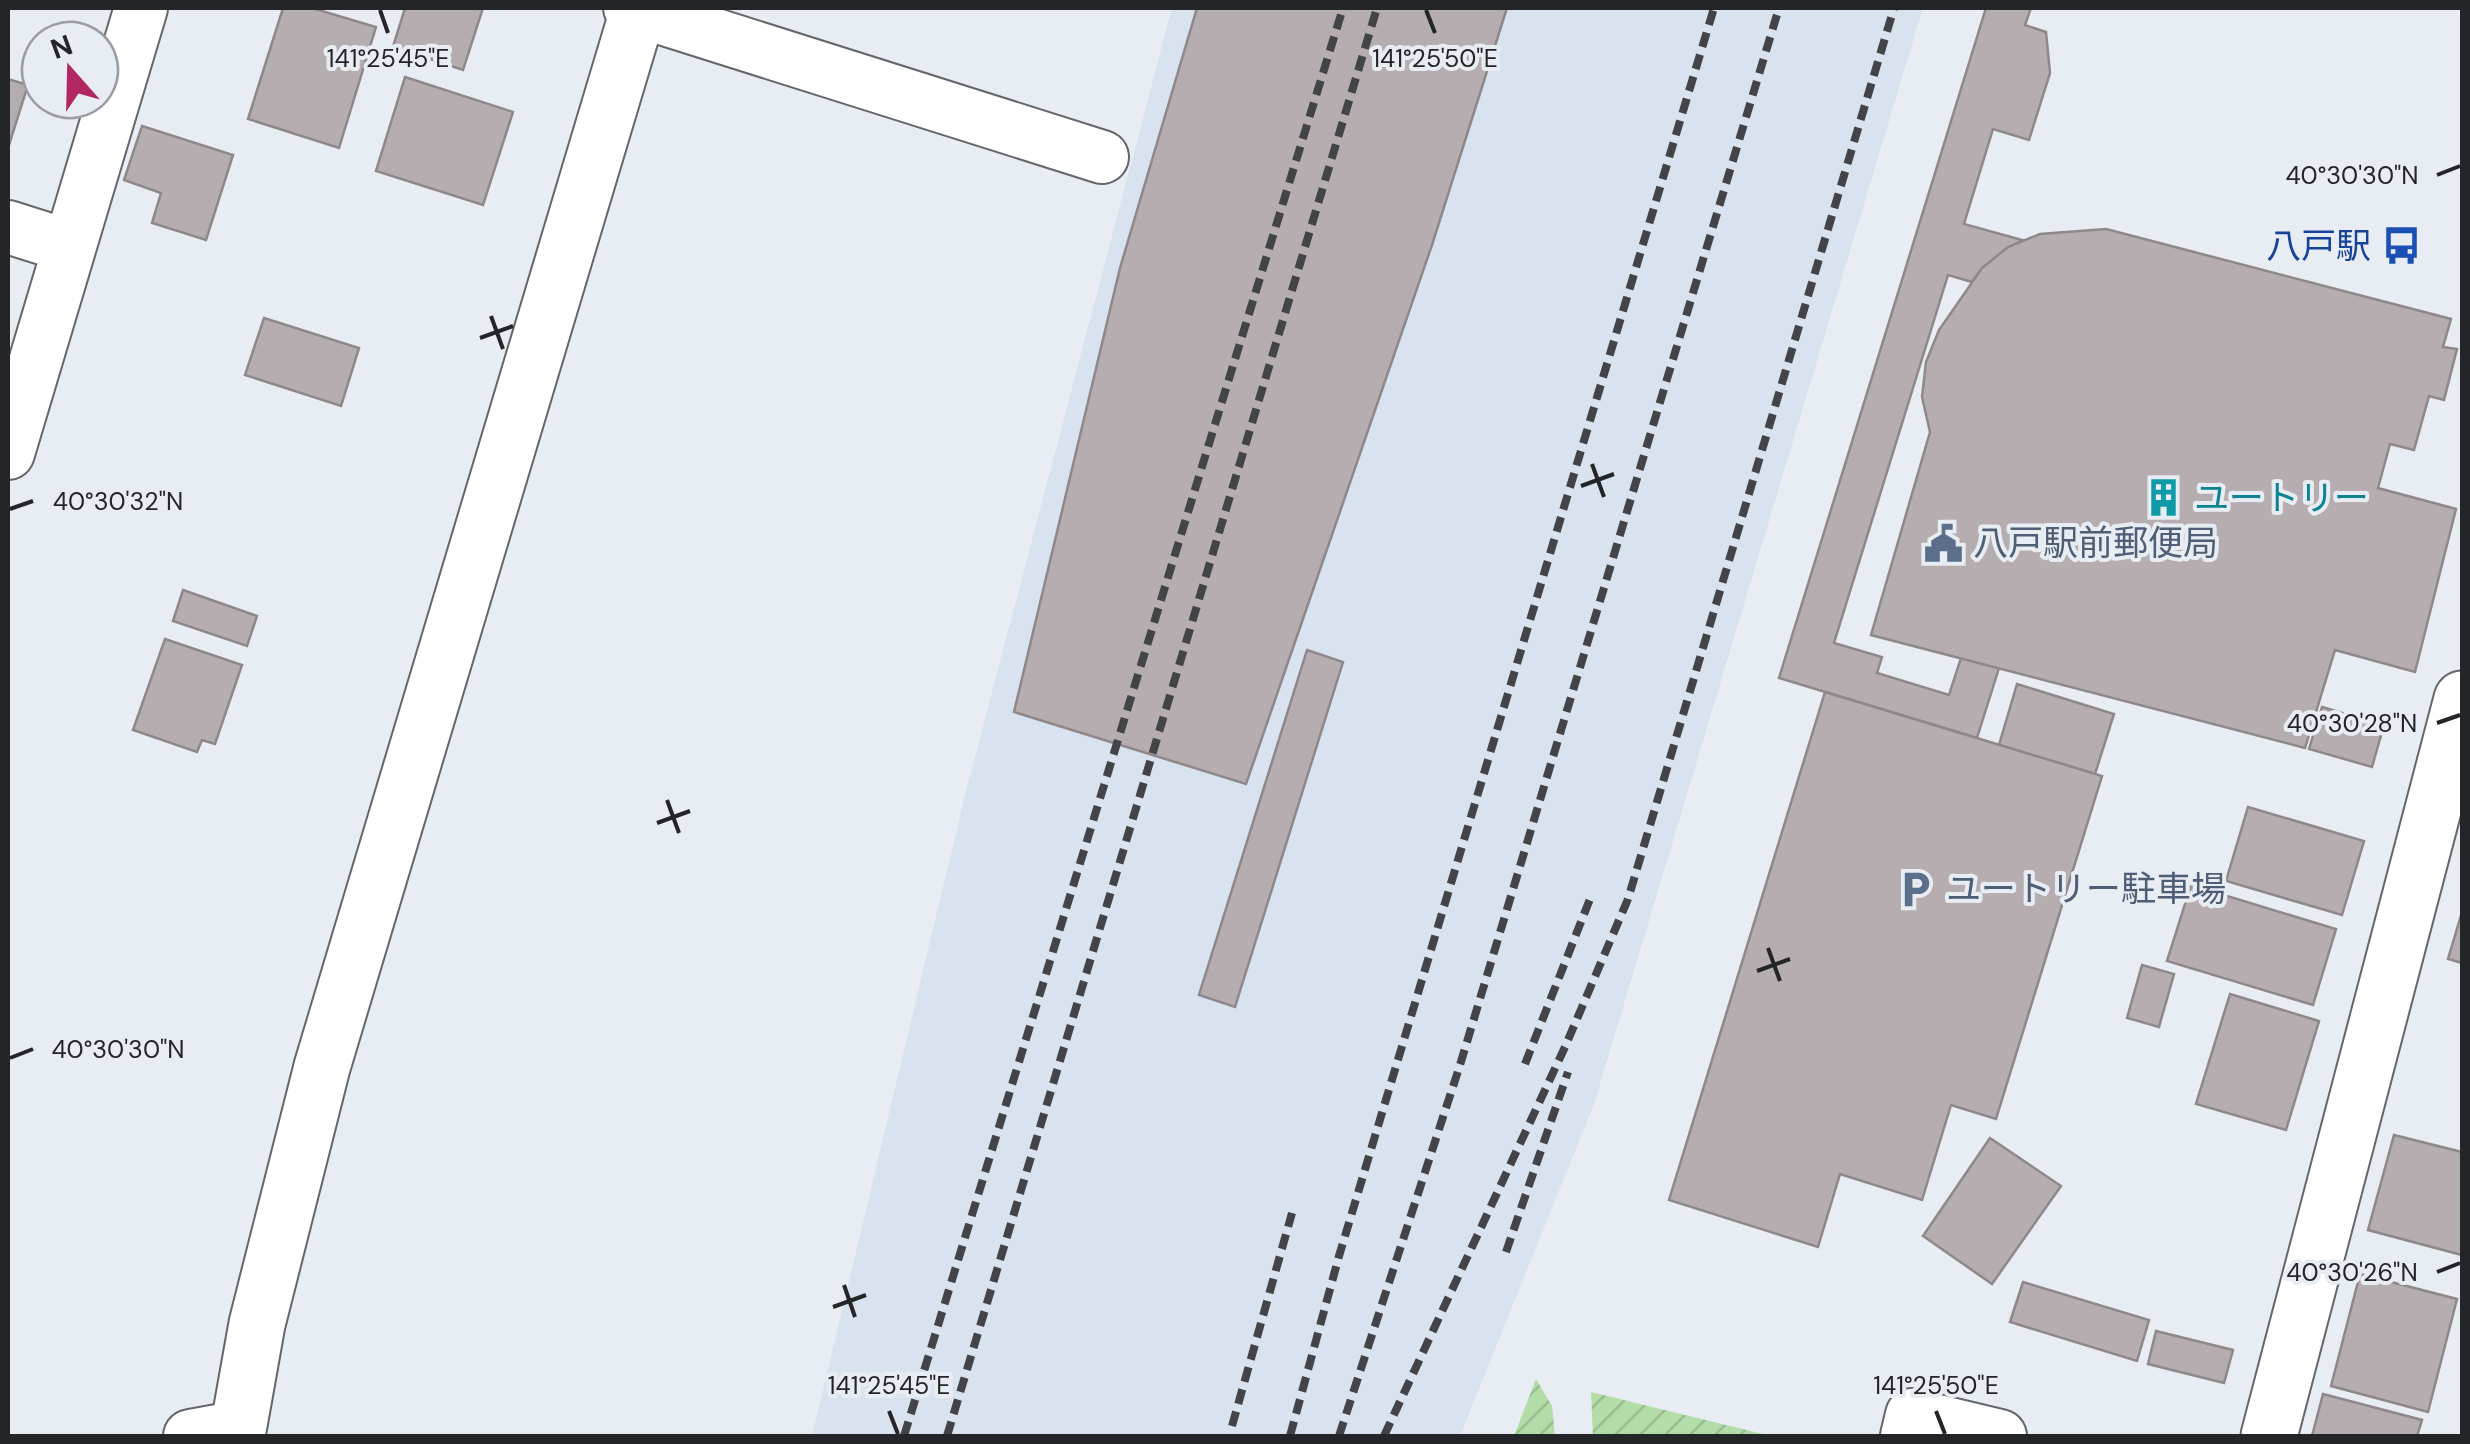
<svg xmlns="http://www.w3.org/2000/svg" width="2470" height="1444" viewBox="0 0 2470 1444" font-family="'DM Sans','Noto Sans JP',sans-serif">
<defs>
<pattern id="garden-furrows" width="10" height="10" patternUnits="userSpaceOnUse" patternTransform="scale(2.5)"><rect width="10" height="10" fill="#b2dca8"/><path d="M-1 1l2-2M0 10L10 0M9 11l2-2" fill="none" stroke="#99bd91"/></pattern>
</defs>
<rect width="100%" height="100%" fill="#e8edf3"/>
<!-- built -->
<path fill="#d9e2ef" d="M1172,8H1923L1594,1104L1460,1436H812L966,791Z"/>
<!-- garden -->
<g fill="url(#garden-furrows)">
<path d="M1536,1379L1552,1406L1555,1436H1514Z"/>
<path d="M1591,1392L1771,1436H1593Z"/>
</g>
<!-- building -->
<g fill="#b5adb0" stroke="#8f888a" stroke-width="2.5">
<path d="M283,8H312L376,27L339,148L248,119Z"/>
<path d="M405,8H483L463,70L393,47Z"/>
<path d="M1197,8H1507L1432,245L1246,784L1014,712L1120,268Z"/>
<path d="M1986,8H2031L2025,25L2046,32L2050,73L2029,140L1993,129L1964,224L2022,240L1982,268L1972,282L1948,275L1834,643L1882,657L1877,673L1949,695L1961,658L1999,668L1977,738L1779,678Z"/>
<path d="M405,77L513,112L483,205L376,171Z"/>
<path d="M8,79L28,85L8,148Z"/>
<path d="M142,126L233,155L206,240L152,223L161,193L124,180Z"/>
<path d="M2106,229L2451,319L2443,347L2457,349L2444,400L2429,396L2414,450L2390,444L2378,488L2456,509L2415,672L2335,650L2305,748L1871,635L1930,432L1922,397L1926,362L1939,330L1982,268L2008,247L2040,234Z"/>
<path d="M264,318L359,348L341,406L245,375Z"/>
<path d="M183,590L257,616L247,646L173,621Z"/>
<path d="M165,639L242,665L215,744L202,740L197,752L133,730Z"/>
<path d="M1307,650L1343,662L1235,1007L1199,995Z"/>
<path d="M2017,684L2114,714L2095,774L1999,745Z"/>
<path d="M1825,692L2102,776L1996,1119L1951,1105L1922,1200L1840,1174L1818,1247L1669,1200Z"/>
<path d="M2322,707L2384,725L2372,767L2309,749Z"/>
<path d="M2248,807L2364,841L2342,915L2226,881Z"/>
<path d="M2191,885L2336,929L2313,1005L2167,961Z"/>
<path d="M2462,912V963L2448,959Z"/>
<path d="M2142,965L2174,974L2159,1027L2127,1018Z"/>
<path d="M2230,994L2319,1021L2286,1130L2196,1104Z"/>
<path d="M2394,1135L2462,1152V1255L2368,1230Z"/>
<path d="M1990,1138L2061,1186L1992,1284L1923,1236Z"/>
<path d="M2360,1274L2457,1299L2428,1412L2331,1386Z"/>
<path d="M2023,1282L2149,1320L2137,1361L2010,1322Z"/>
<path d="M2156,1331L2233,1350L2224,1383L2148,1364Z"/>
<path d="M2323,1394L2422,1420L2417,1436H2312Z"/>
</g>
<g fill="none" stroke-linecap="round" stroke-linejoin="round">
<defs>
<g id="minor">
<path d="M630,8L1102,157"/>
<path d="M8,227L68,246"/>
<path d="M8,453L141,8"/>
<path d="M190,1436L239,1427"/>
<path d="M1907,1436L1912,1415L2000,1436"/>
</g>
<g id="tertiary">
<path d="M237,1436L257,1324L322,1067L639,8"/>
<path d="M2269,1436L2462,699"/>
</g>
</defs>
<!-- minor casing -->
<use href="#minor" stroke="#63676c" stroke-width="56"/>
<!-- tertiary casing -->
<use href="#tertiary" stroke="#63676c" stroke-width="59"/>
<!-- minor -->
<use href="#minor" stroke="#fff" stroke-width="52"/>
<!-- tertiary -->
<use href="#tertiary" stroke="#fff" stroke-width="55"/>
<!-- rail -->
<g stroke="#424447" stroke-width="8" stroke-dasharray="15 8" stroke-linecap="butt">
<path d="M1525,1064L1590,899"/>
<path d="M1506,1252L1568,1072"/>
<path d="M1232,1426L1292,1213"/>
<path d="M904,1436L1343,8"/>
<path d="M947,1436L1377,8"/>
<path d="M1290,1436L1339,1256L1714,8"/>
<path d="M1339,1436L1460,1065L1779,8"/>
<path d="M1384,1436L1565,1047L1628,899L1894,8"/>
</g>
</g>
<!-- ticks -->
<path fill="none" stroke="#242528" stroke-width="4" d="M380,10L388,33M1426,10L1435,33M2437,175L2460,166M491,316L503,349M480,338L513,326M1592,464L1604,497M1581,486L1614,474M10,509L33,501M2437,723L2460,715M667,800L679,833M657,823L690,811M1768,948L1780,981M1757,971L1790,959M10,1058L33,1049M2437,1272L2460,1263M844,1285L855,1317M833,1307L866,1295M889,1411L898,1434M1936,1411L1945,1434"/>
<!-- icons -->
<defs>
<symbol id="bus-bare" viewBox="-9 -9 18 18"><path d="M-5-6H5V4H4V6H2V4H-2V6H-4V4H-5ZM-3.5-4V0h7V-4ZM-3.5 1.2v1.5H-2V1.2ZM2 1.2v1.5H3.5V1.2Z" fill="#1a4fb4" stroke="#e8edf3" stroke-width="2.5" paint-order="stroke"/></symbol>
<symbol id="building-bare" viewBox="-9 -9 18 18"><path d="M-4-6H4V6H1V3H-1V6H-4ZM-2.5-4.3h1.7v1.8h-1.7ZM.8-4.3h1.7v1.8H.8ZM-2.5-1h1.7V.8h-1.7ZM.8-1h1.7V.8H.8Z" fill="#0f9aa8" stroke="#e8edf3" stroke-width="2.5" paint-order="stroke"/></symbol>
<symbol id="civic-bare" viewBox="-9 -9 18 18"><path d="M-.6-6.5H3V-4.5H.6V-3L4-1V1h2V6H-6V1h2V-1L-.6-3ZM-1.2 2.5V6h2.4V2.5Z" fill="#5c6f8a" stroke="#e8edf3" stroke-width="2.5" paint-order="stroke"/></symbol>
<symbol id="parking-bare" viewBox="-9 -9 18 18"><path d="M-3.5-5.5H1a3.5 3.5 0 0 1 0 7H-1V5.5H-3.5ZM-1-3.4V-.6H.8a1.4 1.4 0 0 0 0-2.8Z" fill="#5c6f8a" stroke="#e8edf3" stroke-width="2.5" paint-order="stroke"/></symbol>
</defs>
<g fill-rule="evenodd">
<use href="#bus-bare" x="2374" y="218" width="55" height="55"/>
<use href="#building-bare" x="2136" y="470" width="55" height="55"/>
<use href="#civic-bare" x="1916" y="516" width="55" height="55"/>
<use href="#parking-bare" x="1888" y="862" width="55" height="55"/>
</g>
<g text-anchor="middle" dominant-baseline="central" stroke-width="8" stroke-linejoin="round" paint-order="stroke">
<!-- transit labels -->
<g font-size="35" fill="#164399" stroke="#e8edf3" text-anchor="end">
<text x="2371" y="246">八戸駅</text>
</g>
<!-- culture labels -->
<g font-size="35" fill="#0d838f" stroke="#e8edf3" text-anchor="start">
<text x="2194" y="498">ユートリー</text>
</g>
<!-- service labels -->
<g font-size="35" fill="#4e5e75" stroke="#e8edf3" text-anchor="start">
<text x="1973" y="543">八戸駅前郵便局</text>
<text x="1946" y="889">ユートリー駐車場</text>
</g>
</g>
<g font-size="25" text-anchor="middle" fill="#242528" stroke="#e8edf3" stroke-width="8" stroke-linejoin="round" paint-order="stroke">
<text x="388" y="67">141°25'45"E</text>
<text x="1435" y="67">141°25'50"E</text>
<text x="2352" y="184">40°30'30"N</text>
<text x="118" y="510">40°30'32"N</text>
<text x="2352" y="732">40°30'28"N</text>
<text x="118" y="1058">40°30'30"N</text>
<text x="2352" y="1281">40°30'26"N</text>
<text x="889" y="1394">141°25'45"E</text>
<text x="1936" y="1394">141°25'50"E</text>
</g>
<!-- border -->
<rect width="2470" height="1444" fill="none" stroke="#242528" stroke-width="20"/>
<!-- north arrow -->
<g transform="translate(70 70) rotate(340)"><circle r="48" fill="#e8edf3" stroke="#9a9da2" stroke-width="2.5"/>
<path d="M0-8L18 38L0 25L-18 38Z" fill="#b32761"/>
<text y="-15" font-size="28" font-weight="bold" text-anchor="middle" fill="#242528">N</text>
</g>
</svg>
